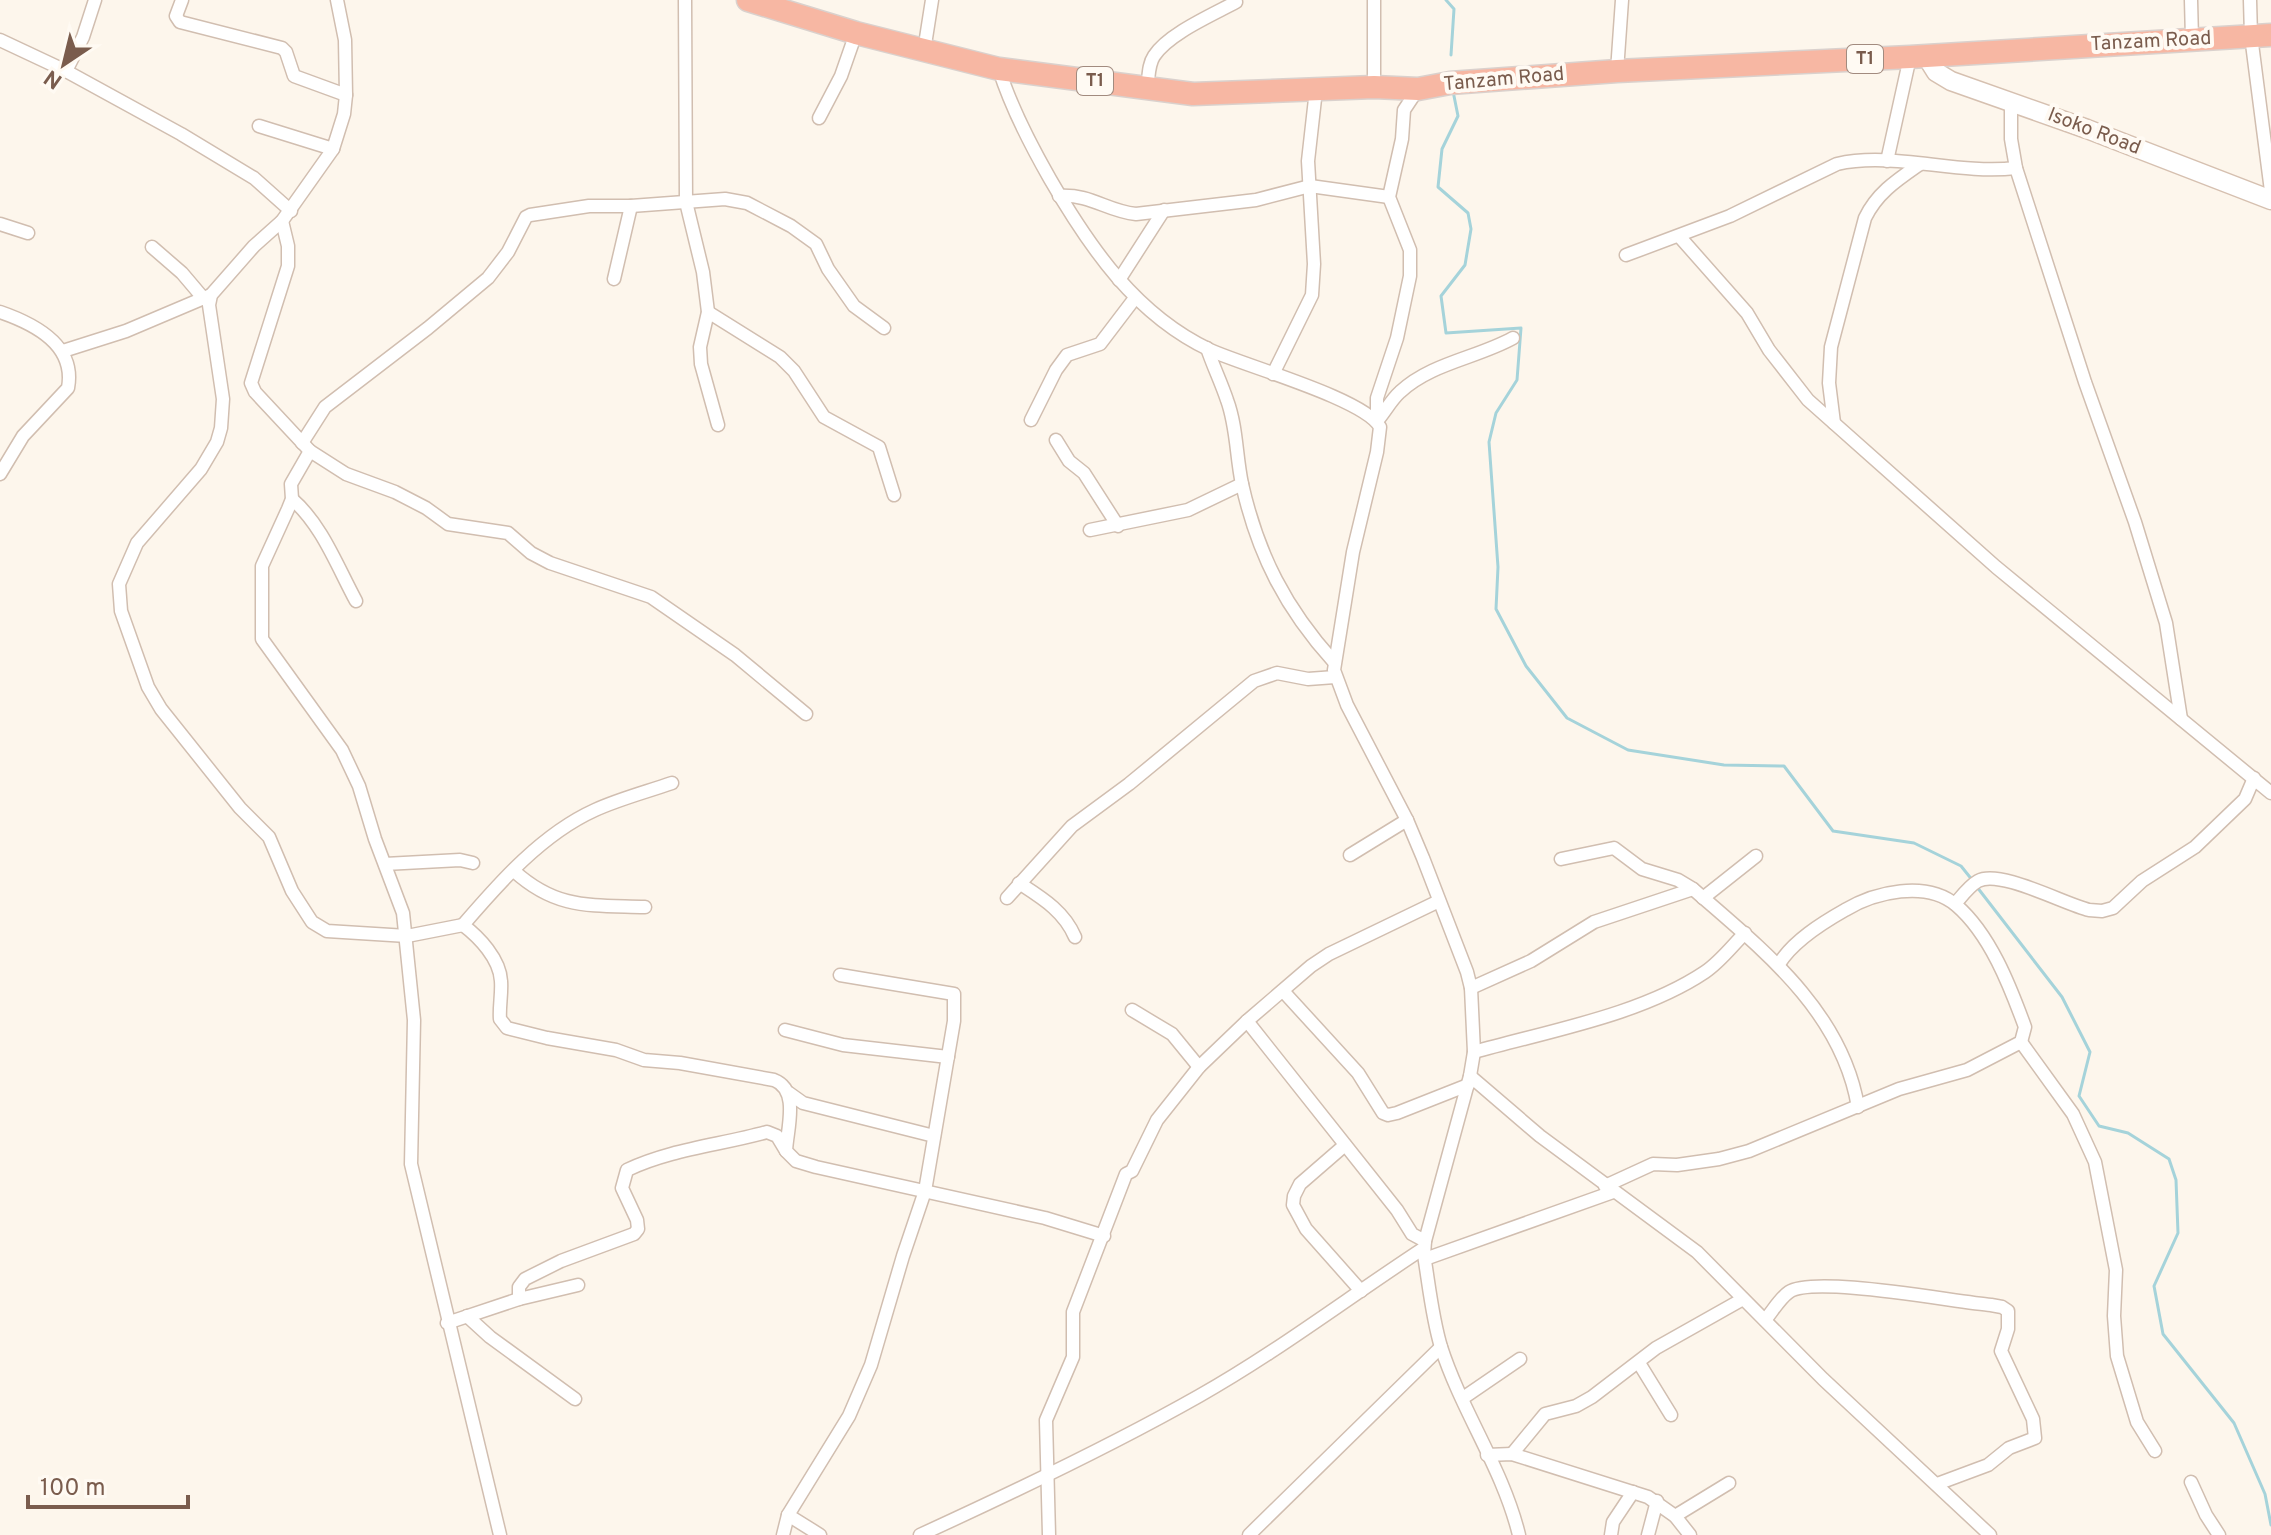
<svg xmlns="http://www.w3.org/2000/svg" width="2271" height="1535" viewBox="0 0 2271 1535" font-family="Overpass,sans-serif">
<rect width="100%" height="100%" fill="#fdf6ec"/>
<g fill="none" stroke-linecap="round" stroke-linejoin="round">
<!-- stream -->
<g stroke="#a5d3da" stroke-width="3">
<path d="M1446,0L1454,9L1451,55"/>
<path d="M1453,91L1458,116L1442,149L1438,187L1468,213L1471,229L1465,265L1441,296L1446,333L1521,328L1517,380L1496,413L1489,442L1498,567L1496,609L1526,666L1567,718L1628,750L1724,765L1784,766L1833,831L1914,843L1961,866L1973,881"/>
<path d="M1977,887L2062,997L2090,1052L2079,1096L2099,1126L2128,1133L2169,1159L2176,1180L2178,1233L2154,1286L2163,1334L2234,1423L2265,1494L2271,1525"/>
</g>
<defs>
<g id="street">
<path d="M182,0L176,16L180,22L282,48L286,52L294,76L346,95"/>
<path d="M337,0L345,40L346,95L344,114L333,149L282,221L254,246L211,295L209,305L223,399L221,428L217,442L201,469L137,543L119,584L121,611L148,687L161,709L240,808L269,837L292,891L312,922L327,931L407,936L463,925C479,937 500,959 501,981C502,994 499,1007 500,1019L507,1028L547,1038L616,1050L644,1060L680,1063L774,1080C800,1090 787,1129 786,1151L796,1161L816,1167L1045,1218L1104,1236"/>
<path d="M685,0L686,202L703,272L708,312L700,347L701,364L718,425"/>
<path d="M1374,0V87"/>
<path d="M2191,0L2192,39"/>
<path d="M2250,0L2251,36L2271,191"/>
<path d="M0,40L66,71L181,134L254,178L291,211"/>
<path d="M924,51L932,0"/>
<path d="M999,69C1011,108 1030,144 1050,179C1090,248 1136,315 1210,350C1245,366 1365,399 1380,427L1377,452L1353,552L1334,670L1347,705L1407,820L1423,858L1467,972L1471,988L1474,1052L1470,1076L1425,1241L1424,1255C1429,1285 1432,1317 1441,1347C1462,1412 1503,1469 1519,1535"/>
<path d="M66,71L83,37L95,0"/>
<path d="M1617,71L1622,0"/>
<path d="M1147,88C1149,77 1148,65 1154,56C1168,34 1212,15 1236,2"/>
<path d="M2011,101V139L2016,168L2085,382L2135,522L2166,623L2181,719"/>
<path d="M819,118L841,76L856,33"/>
<path d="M259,126L333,149"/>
<path d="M1887,161L1910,57"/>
<path d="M1059,196C1092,194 1106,211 1136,214L1256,200L1310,186L1389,197"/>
<path d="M282,221L288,246V266L251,383L255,392L310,451L346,474L395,492L426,508L448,524L508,533L531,553L550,563L651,597L735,655L806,714"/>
<path d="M0,224L28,233"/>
<path d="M1679,236L1747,313L1769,350L1808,400L1996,567L2271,793"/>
<path d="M152,247L182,273L204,299"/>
<path d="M1626,255L1730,216L1837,164C1893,151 1956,175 2016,168"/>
<path d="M614,279L631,206"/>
<path d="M1119,280L1164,210"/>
<path d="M0,312C35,324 76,345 68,388L23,436L0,474"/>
<path d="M708,312L780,357L794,371L824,417L879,447L894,495"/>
<path d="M1207,348C1213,366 1221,382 1227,400C1237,427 1236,456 1242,484C1258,555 1286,609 1334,662"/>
<path d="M63,351L126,331L211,295"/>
<path d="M1273,374L1312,295L1314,264L1308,161L1316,90"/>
<path d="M1031,420L1056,370L1067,355L1100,344L1135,298"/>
<path d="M1377,421V398L1397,338L1410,276V250L1389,197L1402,139L1404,110L1418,89"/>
<path d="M1377,421C1385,412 1391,400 1400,392C1431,363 1477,358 1513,338"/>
<path d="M1834,423L1829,383L1831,347L1865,218C1877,193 1897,180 1920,164"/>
<path d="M1056,440L1069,461L1084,473L1118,526"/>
<path d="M302,443L325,407L428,328L488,278L508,252L526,217L530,215L589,206H631L725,199L747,203L791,226L816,244L828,269L854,306L884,328"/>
<path d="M310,451L291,484L292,499L288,509L262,566V639L342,750L359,786L375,839L403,913L414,1020L411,1164L500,1535"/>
<path d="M292,499C322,525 337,566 356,601"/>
<path d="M1090,530L1188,510L1242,484"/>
<path d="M1350,855L1407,820"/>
<path d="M1561,859L1614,848L1642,869L1678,880L1693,889C1762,949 1842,1011 1858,1107"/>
<path d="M385,864L460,860L473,863"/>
<path d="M514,871C557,910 591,905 645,907"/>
<path d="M1019,883C1042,898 1064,911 1075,937"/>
<path d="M1007,898L1072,826L1129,784L1254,681L1277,673L1308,679L1335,677"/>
<path d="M1703,898L1756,856"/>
<path d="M1955,904C1961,897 1969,886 1978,881C2000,869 2064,904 2089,910L2102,911L2113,908L2142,881L2195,847L2245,799L2254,778"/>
<path d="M463,925C500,882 542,834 595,810C619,799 646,792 672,783"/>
<path d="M1471,988L1531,961L1594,922L1693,889"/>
<path d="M1283,991L1358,1073L1383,1113L1388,1115L1397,1113L1468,1085"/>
<path d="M1132,1010L1172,1034L1199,1067"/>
<path d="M1247,1021L1397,1210L1412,1234L1425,1241"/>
<path d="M785,1030L843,1045L948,1057"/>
<path d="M2021,1042L2073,1114L2095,1162L2116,1270L2114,1316L2117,1356L2137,1422L2155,1451"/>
<path d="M1474,1052C1548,1031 1641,1015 1705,972C1720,962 1732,946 1745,933"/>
<path d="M1470,1076L1540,1136L1697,1252L1823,1379L1990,1535"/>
<path d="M789,1093L803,1103L934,1136"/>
<path d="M1345,1145L1300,1184L1294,1196L1293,1205L1306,1229L1361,1291"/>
<path d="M1605,1186L1653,1164L1677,1165L1719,1159L1749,1151L1899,1089L1967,1070L2021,1042L2025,1027C2010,986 1990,934 1956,905C1926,880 1875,892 1845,910C1822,923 1793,941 1779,964"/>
<path d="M1425,1259L1613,1192"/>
<path d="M519,1299V1287L525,1279L561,1261L634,1234L638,1229L637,1220L622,1188L627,1170C671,1149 721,1145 767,1132L777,1136L786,1151"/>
<path d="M467,1316L490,1337L575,1399"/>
<path d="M1765,1320C1772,1312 1780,1298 1789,1292C1814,1275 1954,1302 1991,1305L2002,1307L2008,1311V1329L2001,1351L2033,1419L2035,1438L2009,1448L1988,1465L1937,1484"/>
<path d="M447,1323L519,1299L578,1285"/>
<path d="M1639,1363L1671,1415"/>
<path d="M1463,1398L1520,1359"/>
<path d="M1512,1454L1545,1414L1576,1406L1592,1397L1656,1348L1743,1299"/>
<path d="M1487,1455L1512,1454L1648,1497L1675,1516L1690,1535"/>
<path d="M2191,1482L2206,1515L2219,1535"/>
<path d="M788,1515L820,1535"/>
<path d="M1675,1516L1729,1483"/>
<path d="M783,1535L788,1515L849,1416L871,1365L903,1256L925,1191L954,1021V994L840,975"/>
<path d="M920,1535C1014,1492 1109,1447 1199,1396C1277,1352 1349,1297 1424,1248"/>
<path d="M1049,1535L1046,1420L1073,1357V1312L1126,1174L1132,1171L1157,1120L1199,1067L1247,1021L1311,966L1329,954L1439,901"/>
<path d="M1249,1535L1441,1347"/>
<path d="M1611,1535L1613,1522L1633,1492"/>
<path d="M1648,1535L1657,1501"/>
</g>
<path id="secondary" d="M1926,56L1936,72L1951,81L2087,129L2271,200"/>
<path id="highway" d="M748,0L856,33L999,69L1193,94L1374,87L1418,89L1450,83L1617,71L1910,57L2271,35"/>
</defs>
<!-- street casing -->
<use href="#street" stroke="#d1beb0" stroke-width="15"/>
<!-- secondary casing -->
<use href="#secondary" stroke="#d6c0b0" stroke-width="21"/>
<!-- highway casing -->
<use href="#highway" stroke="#dad1cd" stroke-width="25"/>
<!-- street -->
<use href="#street" stroke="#fff" stroke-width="12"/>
<!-- secondary -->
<use href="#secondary" stroke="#fff" stroke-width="18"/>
<!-- highway -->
<use href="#highway" stroke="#f7b7a3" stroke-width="22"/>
</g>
<g text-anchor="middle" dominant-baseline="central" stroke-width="8" stroke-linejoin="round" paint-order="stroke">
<!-- shield labels -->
<g fill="#fffaf3" stroke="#a28b7f" stroke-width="2">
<rect x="1847" y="45" width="36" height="28" rx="6"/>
<rect x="1077" y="67" width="36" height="28" rx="6"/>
</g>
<g font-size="18" font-weight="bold" fill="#7a5c4d">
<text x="1865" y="59">T1</text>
<text x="1095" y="81">T1</text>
</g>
<!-- street labels -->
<g font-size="20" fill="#7a5c4d" stroke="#fffaf3">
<text transform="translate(2151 42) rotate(-3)">Tanzam Road</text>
<text transform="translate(1504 80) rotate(-5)">Tanzam Road</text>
<text transform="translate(2094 132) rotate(21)">Isoko Road</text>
</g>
</g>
<!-- north arrow -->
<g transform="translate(64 64) rotate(215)" stroke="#fffaf3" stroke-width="6" paint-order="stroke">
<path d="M0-6L14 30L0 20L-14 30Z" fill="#7a5c4d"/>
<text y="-12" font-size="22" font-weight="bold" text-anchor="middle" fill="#7a5c4d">N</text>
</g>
<!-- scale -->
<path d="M28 1495v12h160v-12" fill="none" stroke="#7a5c4d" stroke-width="4"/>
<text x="40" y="1495" font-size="24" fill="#7a5c4d" stroke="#fffaf3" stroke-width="6" paint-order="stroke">100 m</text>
</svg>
